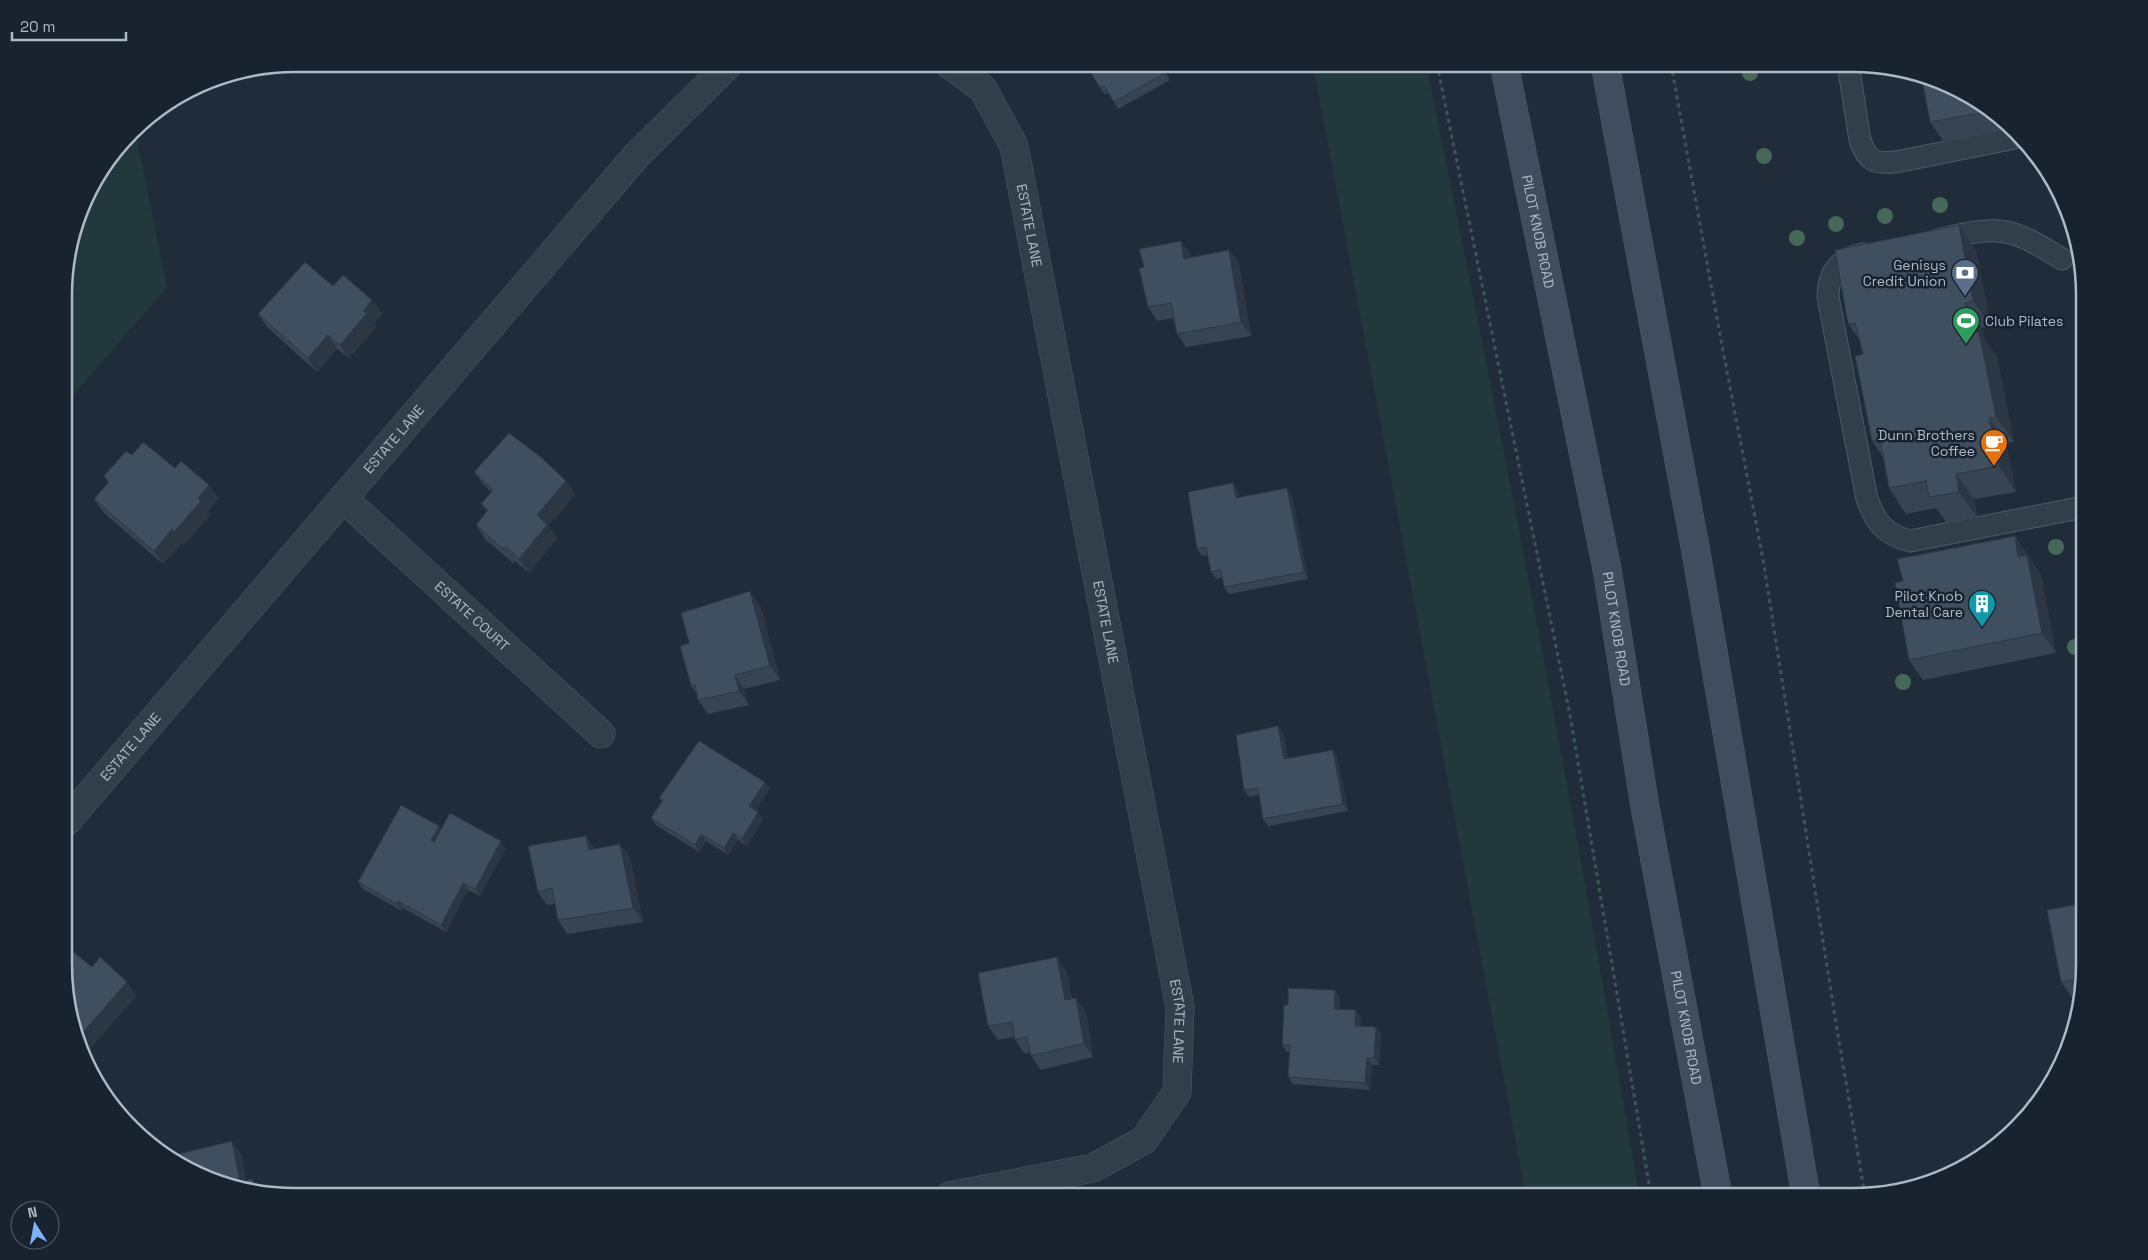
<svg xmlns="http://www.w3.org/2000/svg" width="2148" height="1260" viewBox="0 0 2148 1260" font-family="'Space Grotesk',sans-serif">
<rect width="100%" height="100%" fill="#202c3a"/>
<!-- green -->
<g fill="#22393b">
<path d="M1313,64H1426C1503,440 1576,817 1639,1196H1526Z"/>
<path d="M135,131L167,287L66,403V266L88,193Z"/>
</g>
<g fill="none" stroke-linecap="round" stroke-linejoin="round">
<defs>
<g id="lane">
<path d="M1848,64L1860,140C1867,161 1874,164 1896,162L2015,138"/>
<path d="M1937,240C1962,235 1989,226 2014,234C2031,239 2047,250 2062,259"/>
<path d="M1863,254C1839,258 1828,273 1828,297L1867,499C1876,523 1884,534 1910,541L2084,507"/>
</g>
<g id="street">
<path id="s1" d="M949,64L983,89L1014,146L1180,1007L1177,1092L1144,1140L1093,1168L950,1196"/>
<path id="s2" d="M343,498L601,734"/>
<path id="s3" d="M66,822L637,155L729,64"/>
</g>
<g id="secondary">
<path id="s4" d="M1504,64L1607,569L1645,807L1718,1196"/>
<path d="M1605,64L1696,552L1806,1196"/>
</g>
</defs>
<!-- lane casing -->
<use href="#lane" stroke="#4e5965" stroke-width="23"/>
<!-- street casing -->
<use href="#street" stroke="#4e5965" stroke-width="29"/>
<!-- secondary casing -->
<use href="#secondary" stroke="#4e5965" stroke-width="29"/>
<!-- path -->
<g stroke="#3c5556" stroke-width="3" stroke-dasharray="4 4" stroke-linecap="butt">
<path d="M1437,64L1570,715L1651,1196"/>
<path d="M1671,64L1721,340L1763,559L1835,1017L1865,1196"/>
</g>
<!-- lane -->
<use href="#lane" stroke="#333e4b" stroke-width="21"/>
<!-- street -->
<use href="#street" stroke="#333e4b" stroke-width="28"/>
<!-- secondary -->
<use href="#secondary" stroke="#414d5e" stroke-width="28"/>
</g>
<!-- trees -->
<g fill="#456857">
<circle cx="1750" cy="73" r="8"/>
<circle cx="1764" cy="156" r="8"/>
<circle cx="1940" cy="205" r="8"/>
<circle cx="1885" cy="216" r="8"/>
<circle cx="1836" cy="224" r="8"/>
<circle cx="1797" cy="238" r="8"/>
<circle cx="2056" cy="547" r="8"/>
<circle cx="2075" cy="647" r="8"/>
<circle cx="1903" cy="682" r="8"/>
</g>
<!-- wall -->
<g fill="#374453">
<path d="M1086,64H1161L1170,80L1118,109L1108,93L1105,95L1100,88Z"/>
<path d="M1969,95L2006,130L1944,142L1930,122Z"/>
<path d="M1229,250L1239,264L1251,336L1186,347L1177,334L1173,318L1157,321L1148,307L1190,254L1191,257Z"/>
<path d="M1976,251L1991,326L1982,328L1984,339L1997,357L2014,442L2006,443L2016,492L1974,499L1977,517L1947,523L1936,508L1906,514L1889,488L1883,457L1872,441L1863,354L1859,339L1848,324Z"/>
<path d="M333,286L372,300L382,314L374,323L376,327L349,358L337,349L317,372L267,327L258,314Z"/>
<path d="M132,455L175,468L219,498L208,511L210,515L184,545L182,543L163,564L104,513L94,499L108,483L104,476Z"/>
<path d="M474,472L566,481L575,495L548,526L557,538L529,573L515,561L513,563L485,539L476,525L487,512L481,504L491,492L484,485Z"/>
<path d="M1233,483L1238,490L1239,497L1292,495L1308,579L1229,594L1224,587L1222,578L1216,579L1211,572L1207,555L1202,556L1197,549Z"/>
<path d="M2015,536L2041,575L2056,653L1923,680L1909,660L1903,581Z"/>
<path d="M760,605L780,680L744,689L749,705L708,714L698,700L697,694L691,686L689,643Z"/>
<path d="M1278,726L1283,733L1288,758L1337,757L1348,811L1268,826L1263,819L1259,795L1249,797L1244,790Z"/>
<path d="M765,782L770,788L756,810L758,812L763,819L747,846L738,840L728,855L706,841L699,852L656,825L651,818L662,801L659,798Z"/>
<path d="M439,826L441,829L506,848L480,896L468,890L446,932L403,908L402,911L363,889L358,882Z"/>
<path d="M595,849L630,857L643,922L567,934L558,920L555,904L547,905L538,892Z"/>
<path d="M2084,903V979L2077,1001L2075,1002L2061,982Z"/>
<path d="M1066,971L1072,999L1076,998L1086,1012L1093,1057L1041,1070L1031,1056L1030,1052L1025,1054L1015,1040L1014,1037L998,1040L988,1026Z"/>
<path d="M1335,990L1340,997L1339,1009L1361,1017L1360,1027H1376L1381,1034L1379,1065H1372L1370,1090L1293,1084L1288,1077L1290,1052H1287L1282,1045L1288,1005Z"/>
</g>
<!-- shaded-wall -->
<g fill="#2d3743">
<path d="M1160,64H1161L1170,80L1165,73Z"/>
<path d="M1959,225L1976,251L1991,326L1973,301Z"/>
<path d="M1181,241L1190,254L1194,272L1184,259Z"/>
<path d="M1229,250L1239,264L1251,336L1241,322Z"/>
<path d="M372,300L382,314L374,323L376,327L349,358L340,345L363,311Z"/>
<path d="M1965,303L1982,328L1984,339L1997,357L2014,442L1996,417L1970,333Z"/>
<path d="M328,335L337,349L317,372L308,358Z"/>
<path d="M1989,418L2006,443L2016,492L1999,466Z"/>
<path d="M1956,474L1974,499L1977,517L1959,492Z"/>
<path d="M566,481L575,495L548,526L557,538L529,573L519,559L537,515Z"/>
<path d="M1233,483L1238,490L1241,505L1236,498Z"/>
<path d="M209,485L219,498L208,511L210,515L184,545L182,543L163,564L154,551Z"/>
<path d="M1287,488L1292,495L1308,579L1304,572Z"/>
<path d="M2015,536L2041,575L2056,653L2042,633L2018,557Z"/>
<path d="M750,591L760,605L780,680L770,666Z"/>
<path d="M735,675L744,689L749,705L739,691Z"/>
<path d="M1278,726L1283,733L1289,766L1284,759Z"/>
<path d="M1333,750L1337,757L1348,811L1343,804Z"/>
<path d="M765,782L770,788L754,813L749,806Z"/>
<path d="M758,812L763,819L747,846L742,839Z"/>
<path d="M439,826L443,833L436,847L431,840Z"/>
<path d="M733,833L738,840L728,855L724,848Z"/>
<path d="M701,834L706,841L699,852L695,845Z"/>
<path d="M586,836L596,850H589Z"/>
<path d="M501,841L506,848L480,896L475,889Z"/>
<path d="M620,844L630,857L643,922L633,908Z"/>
<path d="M463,883L468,890L446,932L441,925Z"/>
<path d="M398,901L403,908L402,911L397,904Z"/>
<path d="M1057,957L1066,971L1074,1014L1065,1000Z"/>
<path d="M127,982L137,996L87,1052L81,1035Z"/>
<path d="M1335,990L1340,997L1339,1016L1334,1009Z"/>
<path d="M1076,998L1086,1012L1093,1057L1084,1043Z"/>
<path d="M1356,1010L1361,1017L1360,1033L1355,1026Z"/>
<path d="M1376,1027L1381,1034L1379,1065L1374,1058Z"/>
<path d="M1367,1058L1372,1065L1370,1090L1365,1083Z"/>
<path d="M232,1141L242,1155L248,1190L240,1182Z"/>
<path d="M252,1179L261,1192L255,1191Z"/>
</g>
<!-- building -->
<g fill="#404f60" stroke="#2d3743">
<path d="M1086,64H1160L1165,73L1114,102L1104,86L1100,88Z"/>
<path d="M1921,75L1969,95L1986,112L1930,122Z"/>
<path d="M1959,225L1973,301L1965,303L1970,333L1979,332L1996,417L1989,418L1999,466L1956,474L1959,492L1929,497L1926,481L1889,488L1880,439L1872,441L1855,356L1863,354L1855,323L1848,324L1835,250Z"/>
<path d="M1181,241L1184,259L1229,250L1241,322L1177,334L1171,303L1148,307L1139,268L1144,267L1139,249Z"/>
<path d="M305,262L333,286L343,275L372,300L363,311L367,313L340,345L328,335L308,358L258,314Z"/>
<path d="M509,433L542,458L566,481L537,515L547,525L519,559L506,547L503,549L476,525L488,510L481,504L493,490L474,472Z"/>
<path d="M143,442L175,468L181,461L209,485L198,498L201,501L174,532L172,529L154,551L94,499L109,482L104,476L126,451L132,455Z"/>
<path d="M1233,483L1236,498L1287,488L1304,572L1224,587L1221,570L1211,572L1206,547L1197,549L1188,492Z"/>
<path d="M2015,536L2018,557L2027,555L2042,633L1909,660L1895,583L1903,581L1897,559Z"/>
<path d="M750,591L770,666L735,675L739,691L698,700L695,685L691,686L680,646L689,643L681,613Z"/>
<path d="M1278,726L1284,759L1333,750L1343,804L1263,819L1258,788L1244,790L1236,735Z"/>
<path d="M699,741L765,782L749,806L758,812L742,839L733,833L724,848L701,834L695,845L651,818L663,800L659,798Z"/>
<path d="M401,805L439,826L431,840L434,842L450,813L501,841L475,889L463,883L441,925L398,901L397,904L358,882Z"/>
<path d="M586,836L589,850L620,844L633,908L558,920L552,888L538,892L528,846Z"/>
<path d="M2084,903V977L2061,982L2047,910Z"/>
<path d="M66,946L92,967L100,957L127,982L81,1035L66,994Z"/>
<path d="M1057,957L1065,1000L1076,998L1084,1043L1031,1056L1027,1037L1015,1040L1012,1022L988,1026L978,973Z"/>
<path d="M1288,988L1335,990L1334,1009L1356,1010L1355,1026L1376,1027L1374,1058H1367L1365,1083L1288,1077L1290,1045H1282L1284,1005H1288Z"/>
<path d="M232,1141L240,1182L252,1179L255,1191L235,1188L179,1165L170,1156Z"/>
</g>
<!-- icons -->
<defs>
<symbol id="bank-pin" viewBox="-11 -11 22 30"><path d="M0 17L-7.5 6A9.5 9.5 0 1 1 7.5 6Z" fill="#5c6f8a" stroke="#19232f"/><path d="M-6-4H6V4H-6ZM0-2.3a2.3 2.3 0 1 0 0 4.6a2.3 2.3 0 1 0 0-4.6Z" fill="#fff"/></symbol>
<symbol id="stadium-pin" viewBox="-11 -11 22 30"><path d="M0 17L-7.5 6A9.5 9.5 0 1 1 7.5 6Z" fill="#2e9e5b" stroke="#19232f"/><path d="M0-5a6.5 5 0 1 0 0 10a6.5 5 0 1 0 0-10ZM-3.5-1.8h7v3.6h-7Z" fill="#fff"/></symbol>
<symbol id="cafe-pin" viewBox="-11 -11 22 30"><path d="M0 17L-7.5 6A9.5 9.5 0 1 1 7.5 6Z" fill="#e8710a" stroke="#19232f"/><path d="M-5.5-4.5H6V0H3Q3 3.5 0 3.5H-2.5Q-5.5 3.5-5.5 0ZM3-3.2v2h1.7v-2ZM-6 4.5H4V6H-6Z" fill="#fff"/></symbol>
<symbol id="building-pin" viewBox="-11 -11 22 30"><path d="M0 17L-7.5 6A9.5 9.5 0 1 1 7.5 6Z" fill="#0f9aa8" stroke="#19232f"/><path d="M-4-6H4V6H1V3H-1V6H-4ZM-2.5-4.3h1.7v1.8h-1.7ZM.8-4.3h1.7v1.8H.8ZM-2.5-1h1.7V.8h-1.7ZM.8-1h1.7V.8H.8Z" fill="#fff"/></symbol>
</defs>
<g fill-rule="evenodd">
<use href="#bank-pin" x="1949" y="257" width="32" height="43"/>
<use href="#stadium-pin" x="1950" y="305" width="32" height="43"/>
<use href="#cafe-pin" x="1978" y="427" width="32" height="43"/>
<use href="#building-pin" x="1966" y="588" width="32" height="43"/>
</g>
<g text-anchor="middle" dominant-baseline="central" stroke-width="5" stroke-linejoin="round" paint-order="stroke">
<!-- street labels -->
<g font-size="14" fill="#aeb9c7" stroke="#19232f">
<text stroke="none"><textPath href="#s1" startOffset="188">ESTATE LANE</textPath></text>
<text stroke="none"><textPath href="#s4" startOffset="171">PILOT KNOB ROAD</textPath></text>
<text stroke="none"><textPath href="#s3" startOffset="504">ESTATE LANE</textPath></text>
<text stroke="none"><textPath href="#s2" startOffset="175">ESTATE COURT</textPath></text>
<text stroke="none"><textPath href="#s1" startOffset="592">ESTATE LANE</textPath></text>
<text stroke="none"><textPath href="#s4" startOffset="576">PILOT KNOB ROAD</textPath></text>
<text stroke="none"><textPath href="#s3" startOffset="99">ESTATE LANE</textPath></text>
<text stroke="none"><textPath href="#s1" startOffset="998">ESTATE LANE</textPath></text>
<text stroke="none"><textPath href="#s4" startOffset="981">PILOT KNOB ROAD</textPath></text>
</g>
<!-- poi labels -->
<g font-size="14" fill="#aeb9c7" stroke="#19232f" text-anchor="end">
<text x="1946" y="265">Genisys<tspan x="1946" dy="16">Credit Union</tspan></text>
<text x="1985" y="321" text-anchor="start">Club Pilates</text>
<text x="1975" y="435">Dunn Brothers<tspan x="1975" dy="16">Coffee</tspan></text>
<text x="1963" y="596">Pilot Knob<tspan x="1963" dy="16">Dental Care</tspan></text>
</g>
</g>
<!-- crop -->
<path d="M0 0H2148V1260H0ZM295 72H1853A223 223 0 0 1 2076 295V965A223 223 0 0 1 1853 1188H295A223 223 0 0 1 72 965V295A223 223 0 0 1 295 72Z" fill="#19232f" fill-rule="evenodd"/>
<path fill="none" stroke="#aeb9c7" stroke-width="2.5" d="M295 72H1853A223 223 0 0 1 2076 295V965A223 223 0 0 1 1853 1188H295A223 223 0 0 1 72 965V295A223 223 0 0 1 295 72Z"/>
<!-- north arrow -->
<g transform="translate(35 1225) rotate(349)"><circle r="24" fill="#19232f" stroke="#555f6c"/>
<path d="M0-4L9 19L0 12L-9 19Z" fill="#7bb3ff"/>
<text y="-8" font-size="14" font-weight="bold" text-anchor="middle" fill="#aeb9c7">N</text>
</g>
<!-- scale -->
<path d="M12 32v8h114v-8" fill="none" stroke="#aeb9c7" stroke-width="2.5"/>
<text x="20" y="32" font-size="15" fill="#aeb9c7" stroke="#19232f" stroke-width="4" paint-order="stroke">20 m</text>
</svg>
